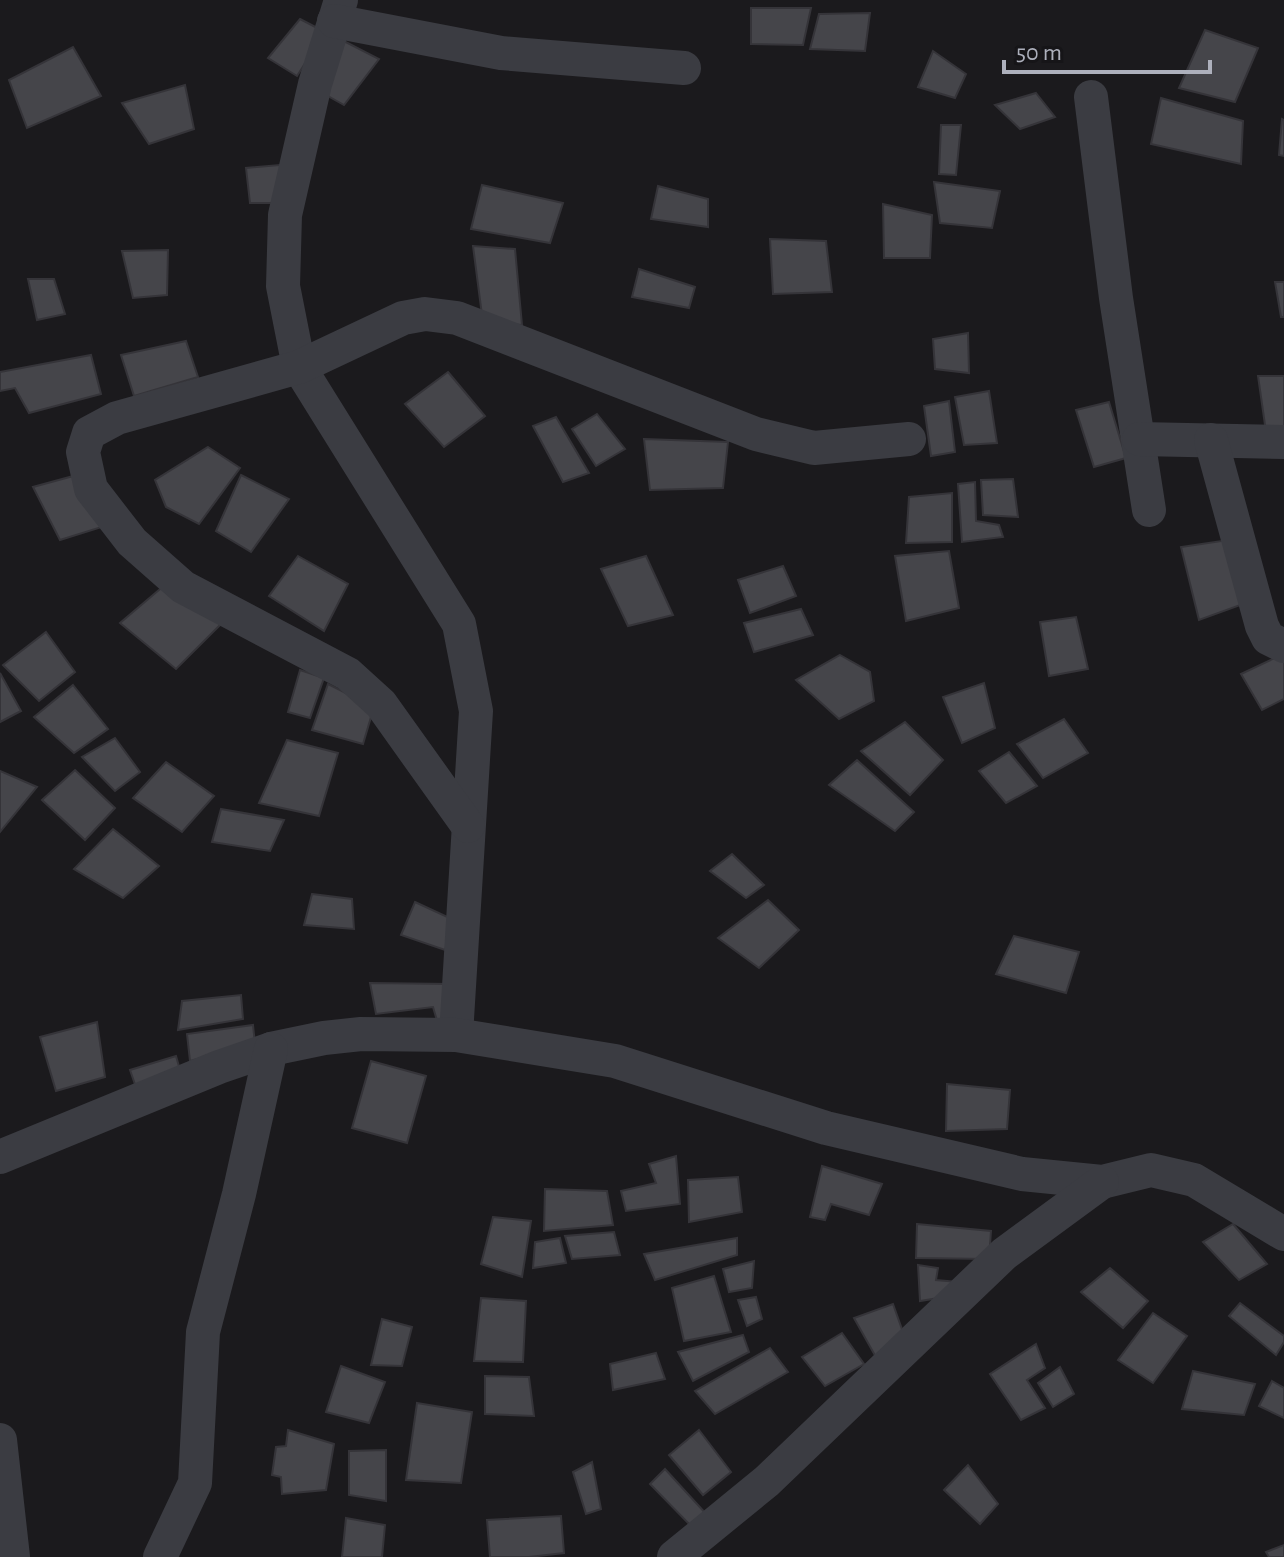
<svg xmlns="http://www.w3.org/2000/svg" width="1284" height="1557" viewBox="0 0 1284 1557" font-family="'Alegreya Sans',sans-serif">
<rect width="100%" height="100%" fill="#1b1a1d"/>
<!-- building -->
<g fill="#45454a" stroke="#353439" stroke-width="2">
<path d="M751,8H811L803,45L751,44Z"/>
<path d="M870,13L865,51L810,49L819,14Z"/>
<path d="M300,19L325,32L297,76L268,58Z"/>
<path d="M1205,30L1258,48L1235,102L1179,88Z"/>
<path d="M336,37L379,59L344,105L319,91Z"/>
<path d="M73,47L101,96L27,128L9,80Z"/>
<path d="M933,51L966,74L955,98L918,87Z"/>
<path d="M185,85L194,129L149,144L122,103Z"/>
<path d="M1036,93L1055,117L1020,129L995,105Z"/>
<path d="M1161,98L1243,121L1241,164L1151,144Z"/>
<path d="M1282,119L1284,120V156L1279,155Z"/>
<path d="M941,125H961L956,175L939,174Z"/>
<path d="M291,164L283,203H250L246,168Z"/>
<path d="M934,182L1000,191L992,228L940,223Z"/>
<path d="M482,185L563,203L550,243L471,229Z"/>
<path d="M658,186L708,199V227L651,219Z"/>
<path d="M883,204L932,215L930,258H884Z"/>
<path d="M770,239L826,241L832,292L773,294Z"/>
<path d="M473,246L515,249L522,325L483,323Z"/>
<path d="M168,250L167,295L133,298L122,251Z"/>
<path d="M639,269L695,287L689,308L632,297Z"/>
<path d="M28,279H54L65,314L37,320Z"/>
<path d="M1275,282H1284V317H1281Z"/>
<path d="M968,333L969,373L935,369L933,339Z"/>
<path d="M186,341L198,377L134,396L121,355Z"/>
<path d="M91,355L101,394L29,413L15,388L0,391V372Z"/>
<path d="M448,372L485,416L444,447L405,404Z"/>
<path d="M1258,376H1284V432H1266Z"/>
<path d="M989,391L997,443L964,445L955,397Z"/>
<path d="M949,401L955,452L931,456L924,406Z"/>
<path d="M1109,402L1126,458L1094,467L1076,410Z"/>
<path d="M597,414L625,449L596,466L572,429Z"/>
<path d="M556,417L589,473L563,482L533,426Z"/>
<path d="M644,439L728,442L723,488L650,490Z"/>
<path d="M208,447L240,468L199,524L166,507L155,480Z"/>
<path d="M77,475L105,526L60,540L33,487Z"/>
<path d="M241,475L289,499L251,552L216,531Z"/>
<path d="M1013,479L1018,517L983,515L981,480Z"/>
<path d="M975,482L976,521L999,525L1003,537L962,542L958,484Z"/>
<path d="M952,493V542L906,543L909,497Z"/>
<path d="M1228,540L1246,603L1199,620L1181,547Z"/>
<path d="M949,551L959,608L906,621L895,556Z"/>
<path d="M298,556L348,584L324,631L269,596Z"/>
<path d="M646,556L673,615L628,626L601,569Z"/>
<path d="M783,566L796,596L750,613L738,580Z"/>
<path d="M166,584L221,624L176,669L120,623Z"/>
<path d="M801,609L813,635L754,652L744,623Z"/>
<path d="M1076,617L1088,669L1049,676L1040,622Z"/>
<path d="M46,632L75,672L39,701L3,665Z"/>
<path d="M840,655L870,672L874,701L839,719L796,680Z"/>
<path d="M1281,655L1284,660V699L1262,710L1241,674Z"/>
<path d="M300,670L324,678L310,718L288,712Z"/>
<path d="M0,673L21,711L0,722Z"/>
<path d="M984,683L995,728L962,743L943,697Z"/>
<path d="M328,684L374,707L363,744L312,730Z"/>
<path d="M73,685L108,729L74,753L34,717Z"/>
<path d="M1064,719L1088,753L1043,778L1017,744Z"/>
<path d="M905,722L943,760L910,795L861,751Z"/>
<path d="M115,738L140,772L115,791L82,757Z"/>
<path d="M287,740L338,753L319,816L259,803Z"/>
<path d="M1009,752L1037,786L1006,803L979,771Z"/>
<path d="M857,760L914,812L895,831L829,785Z"/>
<path d="M166,762L214,796L182,832L133,798Z"/>
<path d="M75,770L115,808L85,840L42,800Z"/>
<path d="M0,771L37,787L0,832Z"/>
<path d="M221,809L284,820L270,851L212,842Z"/>
<path d="M113,829L159,866L123,898L74,869Z"/>
<path d="M732,854L764,885L746,898L710,871Z"/>
<path d="M312,894L352,899L354,929L304,925Z"/>
<path d="M768,900L799,930L759,968L718,938Z"/>
<path d="M415,902L454,920L445,950L401,935Z"/>
<path d="M1014,936L1079,952L1066,993L996,974Z"/>
<path d="M370,983L450,984V1025L438,1024L433,1007L376,1014Z"/>
<path d="M241,995L243,1019L178,1030L182,1001Z"/>
<path d="M97,1022L105,1077L56,1091L40,1037Z"/>
<path d="M253,1025L255,1044L190,1061L187,1034Z"/>
<path d="M176,1056L182,1077L138,1093L130,1070Z"/>
<path d="M371,1061L426,1076L407,1143L352,1128Z"/>
<path d="M947,1084L1010,1090L1007,1129L946,1131Z"/>
<path d="M676,1156L680,1204L626,1211L621,1191L656,1183L649,1164Z"/>
<path d="M822,1166L882,1184L869,1215L831,1204L825,1220L810,1217Z"/>
<path d="M738,1177L742,1212L689,1222L688,1180Z"/>
<path d="M545,1189L607,1191L613,1225L544,1231Z"/>
<path d="M493,1217L531,1221L522,1277L481,1264Z"/>
<path d="M917,1224L991,1231L989,1259L916,1258Z"/>
<path d="M1233,1224L1267,1264L1239,1280L1203,1242Z"/>
<path d="M614,1232L620,1255L572,1259L565,1236Z"/>
<path d="M560,1238L566,1263L533,1268L535,1242Z"/>
<path d="M737,1238V1255L655,1280L644,1254Z"/>
<path d="M754,1261L752,1288L729,1292L723,1269Z"/>
<path d="M918,1265L938,1268L936,1280L959,1282L945,1297L920,1301Z"/>
<path d="M1110,1268L1148,1301L1123,1328L1081,1292Z"/>
<path d="M714,1276L731,1332L684,1341L672,1288Z"/>
<path d="M756,1297L762,1319L747,1326L738,1300Z"/>
<path d="M481,1298L526,1301L523,1362L474,1361Z"/>
<path d="M1240,1303L1284,1336V1342L1276,1355L1229,1316Z"/>
<path d="M893,1304L904,1335L877,1359L854,1318Z"/>
<path d="M1153,1313L1187,1336L1153,1383L1118,1360Z"/>
<path d="M382,1319L412,1327L402,1366L371,1365Z"/>
<path d="M842,1333L864,1364L825,1386L802,1357Z"/>
<path d="M743,1335L749,1352L693,1381L678,1352Z"/>
<path d="M1036,1344L1045,1368L1027,1380L1045,1408L1021,1420L990,1374Z"/>
<path d="M770,1348L788,1372L715,1414L695,1391Z"/>
<path d="M656,1353L665,1379L613,1390L610,1364Z"/>
<path d="M341,1366L385,1382L369,1423L326,1412Z"/>
<path d="M1060,1367L1074,1394L1053,1407L1038,1383Z"/>
<path d="M1193,1371L1255,1384L1244,1415L1182,1409Z"/>
<path d="M485,1376L529,1377L534,1416L485,1414Z"/>
<path d="M1272,1381L1284,1388V1418L1259,1406Z"/>
<path d="M417,1403L472,1412L461,1483L406,1480Z"/>
<path d="M288,1430L334,1444L326,1490L282,1494L281,1477L272,1475L276,1447L286,1446Z"/>
<path d="M699,1430L731,1472L703,1495L669,1455Z"/>
<path d="M386,1450V1501L349,1495V1451Z"/>
<path d="M592,1462L601,1509L586,1514L573,1472Z"/>
<path d="M968,1465L998,1504L980,1524L944,1490Z"/>
<path d="M665,1469L708,1516L695,1530L650,1484Z"/>
<path d="M561,1516L564,1553L529,1557H490L487,1520Z"/>
<path d="M346,1518L385,1525L382,1557H342Z"/>
<path d="M1284,1545V1557H1269L1266,1552Z"/>
</g>
<g fill="none" stroke-linecap="round" stroke-linejoin="round">
<!-- minor -->
<g stroke="#3b3c42" stroke-width="34">
<path d="M341,0L315,84L285,215L283,286L299,367L459,624L476,711L456,1035"/>
<path d="M334,21L501,53L684,68"/>
<path d="M1091,97L1116,298L1149,510"/>
<path d="M1139,439L1284,442"/>
<path d="M1211,440L1262,626L1268,638L1284,646"/>
<path d="M468,826L381,704L348,674L183,587L132,542L91,489L83,452L89,433L117,418L299,367L403,318L425,314L457,318L756,434L814,448L909,439"/>
<path d="M0,1157L219,1067L271,1049L324,1038L361,1034L456,1035L615,1061L826,1128L1022,1174L1102,1182L1151,1170L1194,1180L1284,1234"/>
<path d="M0,1440L13,1557"/>
<path d="M160,1557L195,1483L203,1332L239,1194L271,1049"/>
<path d="M674,1557L767,1481L1004,1254L1102,1182"/>
</g>
</g>
<!-- scale -->
<path d="M1004 60v12h206v-12" fill="none" stroke="#adb0bc" stroke-width="4"/>
<text x="1016" y="60" font-size="24" fill="#adb0bc" stroke="#161518" stroke-width="6" paint-order="stroke">50 m</text>
</svg>
